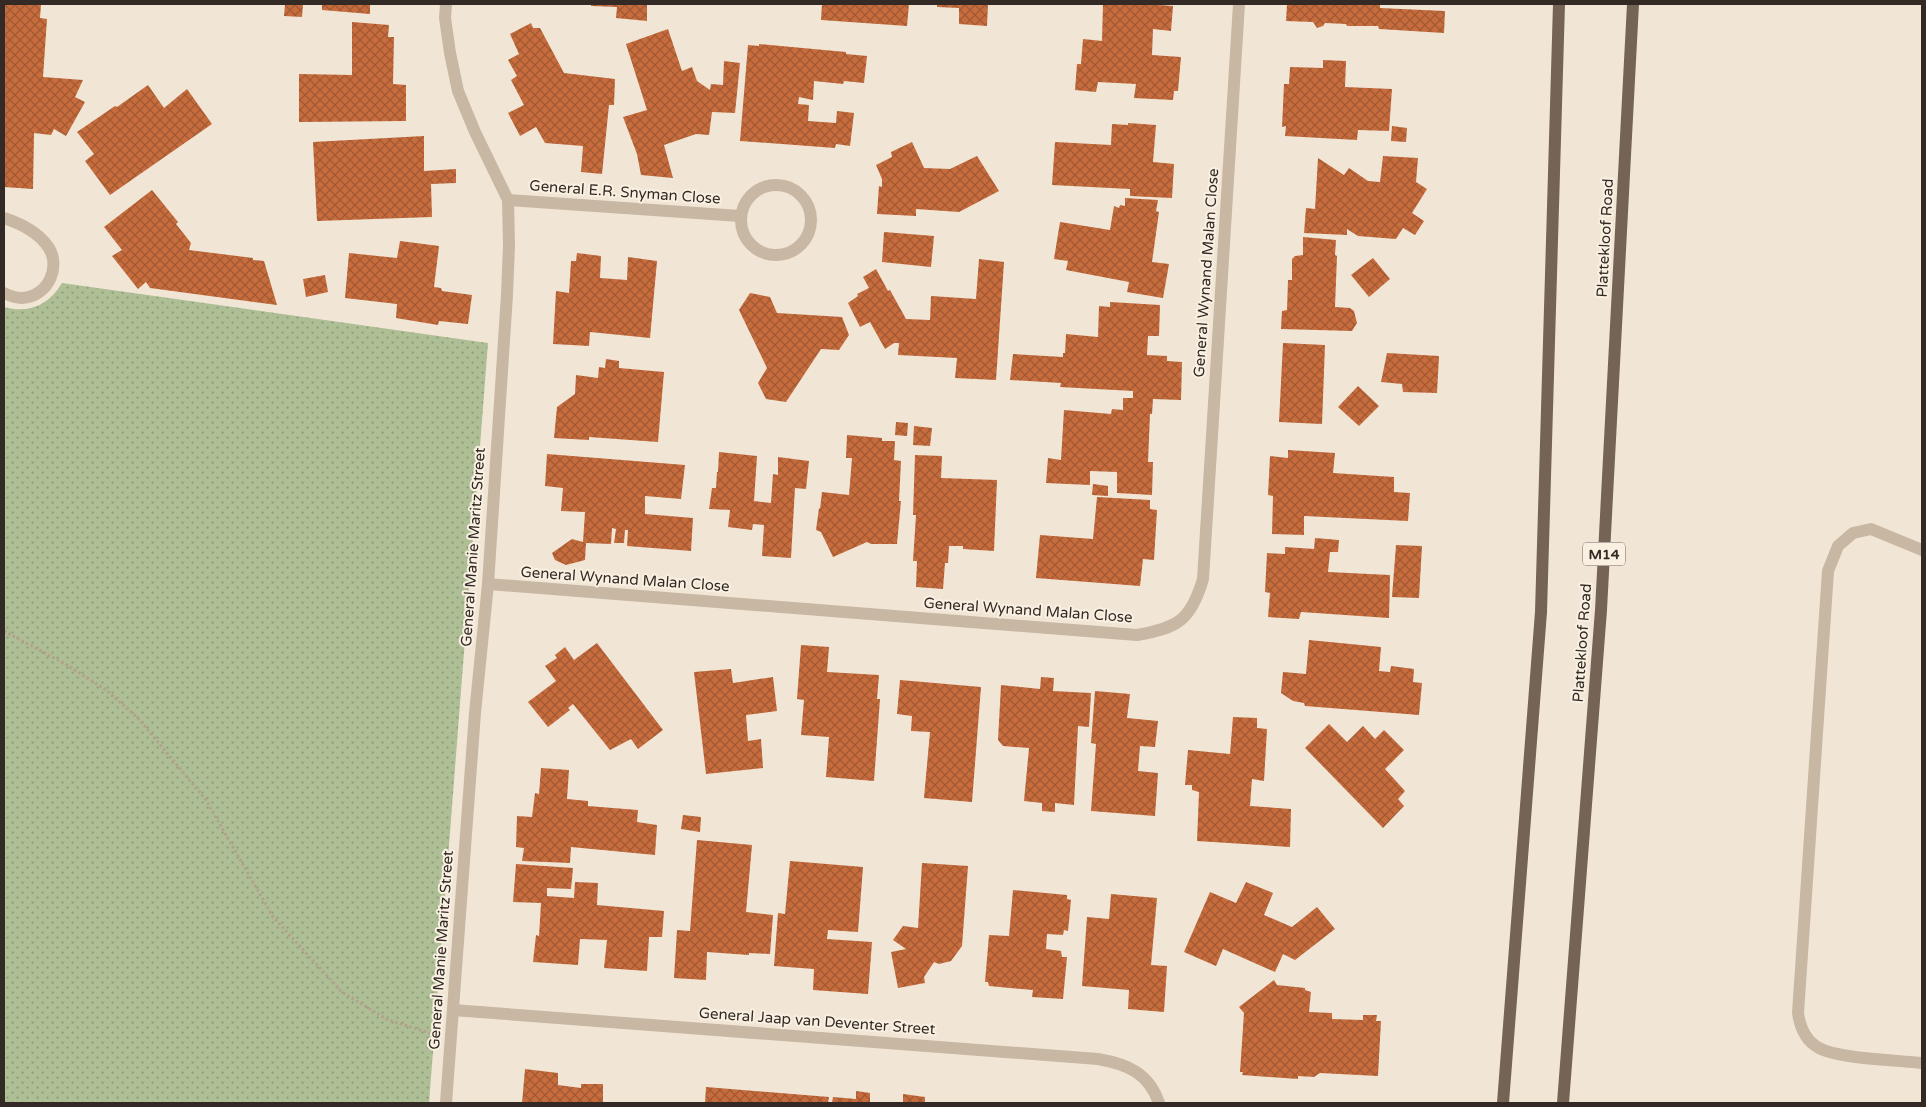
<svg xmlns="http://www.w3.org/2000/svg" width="1926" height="1107" viewBox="0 0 1926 1107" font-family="'Varela Round',sans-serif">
<defs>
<pattern id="park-dots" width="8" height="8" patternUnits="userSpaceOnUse" patternTransform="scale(1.25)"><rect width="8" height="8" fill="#aebf96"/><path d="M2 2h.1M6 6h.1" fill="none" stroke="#8e9b7a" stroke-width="1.8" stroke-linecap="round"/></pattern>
<pattern id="building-cross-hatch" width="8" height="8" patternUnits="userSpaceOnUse" patternTransform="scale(1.25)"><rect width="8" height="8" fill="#c76c3d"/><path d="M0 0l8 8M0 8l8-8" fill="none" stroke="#a25933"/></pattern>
</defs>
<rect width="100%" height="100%" fill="#f1e6d6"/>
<!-- park -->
<path fill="url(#park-dots)" d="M62,283L488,343L429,1103H4V307C29,314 49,305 62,283Z"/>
<!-- building -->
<g fill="url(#building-cross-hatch)">
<path d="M4,4H41L40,18L47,19L43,77L83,80L75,97L85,102L66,136L54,129L51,135L34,133L33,189L4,187Z"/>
<path d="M285,4H303L302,17L284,16Z"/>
<path d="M322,4H370V14L322,10Z"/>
<path d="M591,4H647V21L616,18L617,7L591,6Z"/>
<path d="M822,4H909L907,26L821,20Z"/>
<path d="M937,4H988L987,26L959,24V8L937,7Z"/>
<path d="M1103,4H1146L1173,6L1171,31L1153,29L1152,55L1181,57L1178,91H1174L1173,100L1134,98L1136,84L1098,82L1096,92L1075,90L1077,64H1081L1083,39L1102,41Z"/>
<path d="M1287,4H1380V8L1445,11L1444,33L1379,29L1378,26H1347L1346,24L1325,23L1323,26L1317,28L1313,22L1286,21Z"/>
<path d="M352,22L389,25L388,37H394L393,84L406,85V121L299,122V74L352,75Z"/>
<path d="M531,23L533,28H540L564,73L615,79L614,105H609L602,174L581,172L583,146L545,143L536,127L520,136L508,113L524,105L511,80L517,76L508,60L519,54L510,34Z"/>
<path d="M668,29L682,71L692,67L697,81L710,90L711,84L723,85L724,61L740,63L735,113L712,112L709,135L696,134L664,145L673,178L641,175L637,154L623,117L647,110L626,44Z"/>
<path d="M759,44L846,52V54L867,56L864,83L844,81L843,84L814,81L813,100L799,97L798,104L809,105L808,121L836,123L837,111L854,113L850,146L836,144L835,148L740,141L748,45L759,46Z"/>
<path d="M1323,60L1346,61L1345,87L1392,89L1389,131L1358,130L1357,140L1285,136L1286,126L1282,127L1284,84H1289L1290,67L1323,68Z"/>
<path d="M148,85L164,108L187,89L212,124L110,195L85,161L94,154L77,132L115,106L117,107Z"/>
<path d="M1128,123L1156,125L1153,162L1174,164L1172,198L1130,196V189L1052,185L1055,142L1111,145L1112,124L1128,125Z"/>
<path d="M1392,126L1407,128L1406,142L1391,141Z"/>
<path d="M424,136V171L456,169V183L431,184L432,217L317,221L313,142Z"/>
<path d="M912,142L924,168L950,169L977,156L999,191L959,212L916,209V216L877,214L879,186L882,187V179L876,165L892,157L891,152Z"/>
<path d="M1383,156L1418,158L1416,182L1427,189L1412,213L1424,221L1415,235L1403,228L1396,239L1358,236L1347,229V235L1304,233L1306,208L1315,209L1318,158L1344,175L1349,168L1368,181L1380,182Z"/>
<path d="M152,190L178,222L176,224L191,243L189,250L253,258V260L264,261L277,305L150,288L146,282L138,289L112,256L122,250L104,227Z"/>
<path d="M1125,198L1158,200L1156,211L1159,212L1152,262L1169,264L1163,298L1127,292L1129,282L1066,270L1068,261L1054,259L1060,222L1110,230L1114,206L1119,208L1120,205L1125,206Z"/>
<path d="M884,232L934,236L931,267L882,262Z"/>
<path d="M1303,237L1336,240L1335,255L1337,256L1335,307L1350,308L1354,311L1357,323L1352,331L1281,329L1282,311L1287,310L1288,280H1292V259L1295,256L1303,255Z"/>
<path d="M400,241L439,246L434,287L441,288L442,291L472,295L468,324L439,321L438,325L396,318L397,304L345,298L349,253L397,258Z"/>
<path d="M577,253L601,256L600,278L627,280L628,257L657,261L650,338L590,332L589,346L553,344L556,291L569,293L571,261H576Z"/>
<path d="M1373,258L1390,279L1369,297L1351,275Z"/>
<path d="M979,259L1004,262L996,380L955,378L957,358L898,355L899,343H894L885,349L870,322L860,327L848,303L858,296L857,294L869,288L863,277L876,269L888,291L890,290L906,319L930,320L931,296L976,299Z"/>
<path d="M325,275L328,292L306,297L303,279Z"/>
<path d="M750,293L770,297L777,313L842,317L849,335L839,350L821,349L786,402L766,399L758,383L767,368L739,310Z"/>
<path d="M1110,302L1160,305L1159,336H1148L1147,355L1167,356V361L1182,362L1181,400L1153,399L1152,414H1150L1148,462H1153L1152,495L1117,493V472L1090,471V485L1046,483L1048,458L1061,460L1064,410L1111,414L1112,409L1123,410V398H1133V391L1060,387L1061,383L1010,380L1013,354L1063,357V353H1065L1066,334L1098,337L1099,306L1110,307Z"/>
<path d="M1283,343L1325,345L1322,424L1279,422Z"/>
<path d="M1387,353L1439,356L1437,393L1403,392L1402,384L1381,382Z"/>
<path d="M606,359L619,361V368L664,372L658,442L589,437V440L554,438L557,407L575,394L576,375L598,378L599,367L605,368Z"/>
<path d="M1358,386L1379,406L1359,426L1338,407Z"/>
<path d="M896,422L908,423L907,436L895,435Z"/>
<path d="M914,426L932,428L930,446L913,445Z"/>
<path d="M847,435L882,438V441H895L894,460L901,461L899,501H901L897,544H871L867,542L833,557L821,532L816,530L819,508L820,509L822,492L849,495L852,458H846Z"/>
<path d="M1288,450L1335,453L1333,473L1394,477V492L1410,493L1408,521L1304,516V535L1272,534L1273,496L1268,495L1270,456L1288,458Z"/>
<path d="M719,452L757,456L754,501L771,503L773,474L778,475V457L809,461L806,489L795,488L791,558L762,556L764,525L753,524L752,530L728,527L730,510L709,509L712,488H716L717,472H718Z"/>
<path d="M547,454L685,465L681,499L645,496V514L693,518L691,551L627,546L628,530H625L624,543H614L616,529L612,528L611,544L586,543L585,560L566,565L555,560L552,553L572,539L583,542L585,512L561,511L563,488L545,486Z"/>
<path d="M915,455L942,456L941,478L997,480L994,551L963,549V546H949L948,563H945L943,589L916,587L917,561H913L916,515H913Z"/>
<path d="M1093,484L1108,486V496L1092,495Z"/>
<path d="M1097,497L1150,500V509L1157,510L1154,560L1143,559L1140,586L1036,578L1040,535L1093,539Z"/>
<path d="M1315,538L1339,540L1338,552H1330L1328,572L1390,575L1389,618L1301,612L1299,619L1268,617L1270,593L1265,592L1267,553L1285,554V547L1314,549Z"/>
<path d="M1396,545L1422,546L1419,598L1392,597Z"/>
<path d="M1309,640L1381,647L1379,671L1390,672L1391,666L1414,669L1413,682L1422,683L1419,715L1305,706L1304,703L1293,701L1281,693L1283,672L1306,674Z"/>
<path d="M597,643L663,730L638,749L631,739L610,750L573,704L568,708L570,710L548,727L528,702L556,681L545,666L557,658L555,655L565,647L574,660Z"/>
<path d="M801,645L829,647L827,672L879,675L877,699H880L874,781L826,777L829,737L801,735L804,700L797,699Z"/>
<path d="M731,669L733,683L773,677L777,711L746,715L748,741L761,739L763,768L706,774L694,672Z"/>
<path d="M1041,677L1054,678L1053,691L1091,693L1089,727L1078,726L1074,805L1055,803V812L1042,811V803L1024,801L1029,748L1003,746L998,740L1001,685L1040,689Z"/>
<path d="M900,680L981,687L972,802L924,798L930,732L911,731L912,716L897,714Z"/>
<path d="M1095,691L1130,694L1127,718L1158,721L1155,747L1140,746L1138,771L1158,773L1155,816L1091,811L1096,744L1091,743Z"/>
<path d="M1233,717L1257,718V728L1267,729L1264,781L1252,779L1250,806L1291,809L1290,847L1197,841L1199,792L1192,790V785H1185L1188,750L1230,754Z"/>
<path d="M1329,724L1347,742L1363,726L1375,739L1384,730L1404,750L1385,769L1405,791L1398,799L1404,806L1383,828L1305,748Z"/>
<path d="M541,768L569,770L567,799L588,801V806L638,810L637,822L657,825L655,855L571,847L570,863L522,861L524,848L516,847L517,816L532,817L535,793L539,794Z"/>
<path d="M683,815L701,817L700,832L681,829Z"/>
<path d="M697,840L752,845L746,912L773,915L770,954L749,953V955L707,952L706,980L674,978L677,930L690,931Z"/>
<path d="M790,861L863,867L858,932L828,930L827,939L872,942L868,994L813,990L814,969L774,966L778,913L785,914Z"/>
<path d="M922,863L968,866L962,946L951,961L939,964L934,962L924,977L925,983L898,988L891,952L906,949L893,940L903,926L918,928Z"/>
<path d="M516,864L573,868L571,889L547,888V896L574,898L575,882L598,883L597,905L664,911L662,937H649L647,971L604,968L607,940L580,939L578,965L533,962L536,935L539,936L541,903L513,902Z"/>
<path d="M1246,882L1273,893L1264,915L1292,927L1317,907L1335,929L1295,960L1283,954L1275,972L1223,949L1216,966L1184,952L1210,892L1236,903Z"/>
<path d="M1013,890L1067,895V899L1071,900L1068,931L1064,930L1063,935L1047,934L1046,949L1061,951L1062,957H1067L1063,999L1032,997L1033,990L989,986L988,982H985L989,935L1009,936Z"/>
<path d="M1111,894L1157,898L1151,965L1167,966L1164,1012L1128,1009L1129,990L1082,986L1087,917L1109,919Z"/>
<path d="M1274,980L1277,985L1305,988V990L1311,992L1309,1012L1332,1013V1019L1363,1020V1015H1377L1376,1021H1381L1378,1076L1320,1073L1314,1077L1298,1076V1079L1242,1075L1243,1072H1240L1244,1013L1239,1007Z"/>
<path d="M525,1069L558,1073V1085L581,1088V1084H603V1103H522Z"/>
<path d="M706,1087L829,1097L828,1103H705Z"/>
<path d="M856,1091L870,1093V1103H832L833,1097L856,1099Z"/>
<path d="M903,1094L925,1097V1103H903Z"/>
</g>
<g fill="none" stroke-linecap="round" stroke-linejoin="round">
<!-- path -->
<path stroke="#b4a18d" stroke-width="3" stroke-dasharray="2.5 2.5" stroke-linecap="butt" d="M4,631L67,665L106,690L138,718L206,800L273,917L342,992L388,1020L430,1033"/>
<!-- street -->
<g stroke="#c8b7a2" stroke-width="12">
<circle cx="776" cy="220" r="35"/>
<path d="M508,200L740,216"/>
<path d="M4,218C19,223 36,231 46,244C63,264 49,297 22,298C16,298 10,296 4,293"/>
<path d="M1922,550L1871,529L1853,533L1838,546L1828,571L1798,1013C1800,1027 1806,1041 1819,1048C1839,1059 1897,1060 1922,1063"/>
<path d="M488,584L1137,635C1178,628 1191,620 1203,579L1239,4"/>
<path d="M453,1010L1098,1059C1127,1064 1149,1073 1159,1103"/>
<path d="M446,1103L475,713L488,584L507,295L509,245L508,200L475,132L458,91L450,53L445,18L446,4"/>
</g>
<!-- primary -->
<g stroke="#756355" stroke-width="12">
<path d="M1503,1103L1541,612L1559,4"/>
<path d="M1563,1103L1601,610L1633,4"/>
</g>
</g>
<g text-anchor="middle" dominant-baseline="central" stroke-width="4" stroke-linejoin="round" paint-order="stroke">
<!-- shield labels -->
<rect fill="#f9f0e2" stroke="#6e655e" stroke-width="1" x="1583" y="542.5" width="42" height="23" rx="4"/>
<g font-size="14" font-weight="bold" fill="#332a25">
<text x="1604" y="554">M14</text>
</g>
<!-- street labels -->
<g font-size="15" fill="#332a25" stroke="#f9f0e2">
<text transform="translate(625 192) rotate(4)">General E.R. Snyman Close</text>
<text transform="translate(1605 238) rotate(-87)">Plattekloof Road</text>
<text transform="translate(1206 273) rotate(-86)">General Wynand Malan Close</text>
<text transform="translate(473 547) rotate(-86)">General Manie Maritz Street</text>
<text transform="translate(625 579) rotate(4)">General Wynand Malan Close</text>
<text transform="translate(1028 610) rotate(4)">General Wynand Malan Close</text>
<text transform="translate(1582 643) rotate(-86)">Plattekloof Road</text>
<text transform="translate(441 950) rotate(-86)">General Manie Maritz Street</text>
<text transform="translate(817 1021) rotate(4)">General Jaap van Deventer Street</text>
</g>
</g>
<!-- border -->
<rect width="1926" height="1107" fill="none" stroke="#332a25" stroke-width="10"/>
</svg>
